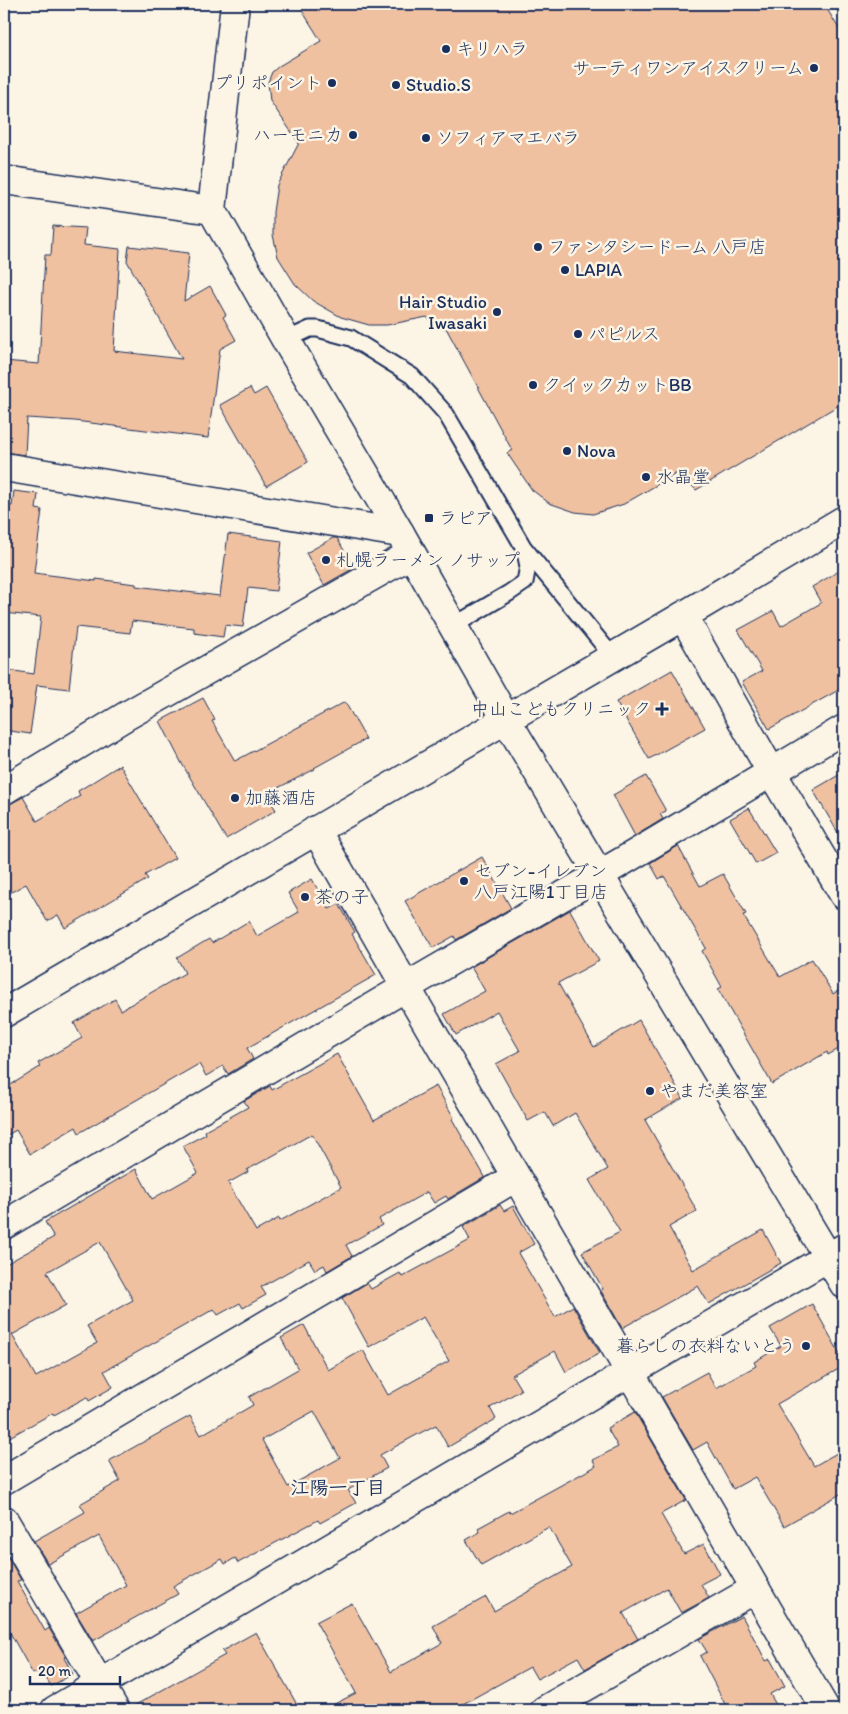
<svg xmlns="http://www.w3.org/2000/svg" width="848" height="1714" viewBox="0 0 848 1714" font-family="Itim,'Klee One',sans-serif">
<rect width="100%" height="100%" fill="#fcf5e5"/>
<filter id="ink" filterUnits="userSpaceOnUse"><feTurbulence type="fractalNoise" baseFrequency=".02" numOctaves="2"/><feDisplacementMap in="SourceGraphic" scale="10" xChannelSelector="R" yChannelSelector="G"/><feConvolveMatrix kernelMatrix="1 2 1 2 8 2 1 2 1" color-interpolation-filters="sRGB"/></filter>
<g filter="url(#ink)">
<!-- building -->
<g fill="#f0c1a0" stroke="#1b2f5e" fill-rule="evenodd">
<path d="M298,4H824L844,37V402L696,490L679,472L624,504L593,514L575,512L549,503L532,490L507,453L512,450L446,328H437L427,317L387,325H369L341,317L313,301L295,284L278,257L273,235V212L277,185L299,143L270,101L268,82L272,72L279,66L321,41Z"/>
<path d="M53,226L86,228L84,245L120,249L114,351L182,359L127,261L129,246L189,253L184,301L210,286L226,315L223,317L236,340L220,349L208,438L75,421L27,418L25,455L4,452V361L39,364L45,255H51Z"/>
<path d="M250,388L254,395L266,388L308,462L266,486L220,405Z"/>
<path d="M14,491L38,494L36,509L42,510L34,573L96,581V579L136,584V586L220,596L228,534L282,541L276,591L248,588L243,627L225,625L223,637L194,633V628L132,621L130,633L76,627L69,689L37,685L30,734L4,730V698L8,670L34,674L41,617L4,613V505L12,506Z"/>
<path d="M333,538H337L354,568L324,585L306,553Z"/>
<path d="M844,568V687L769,729L742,682L762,671L738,630L773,611L781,626L821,603L812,587Z"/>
<path d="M672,670L705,728L649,759L616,702Z"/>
<path d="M203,698L215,720L212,721L235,761L345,702L366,739L314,768L315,769L266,794L276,810L226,839L181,762L160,721Z"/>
<path d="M120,765L175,858L145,875L148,879L65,928L58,915L47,921L26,884L4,896V806L12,803L23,797L37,821L80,796L78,791Z"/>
<path d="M844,772V843L813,790Z"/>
<path d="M646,776L666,811L660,814L663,819L635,836L613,795Z"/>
<path d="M749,808L776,853L756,864L730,819Z"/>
<path d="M678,846L700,886L723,874L746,914L743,915L780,977L812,959L833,994L844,987V1046L828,1055L827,1052L772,1084L718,989L722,987L702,951L706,948L664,876L659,879L650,863Z"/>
<path d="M482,857L511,908L456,940L454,936L433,948L405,901Z"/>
<path d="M312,879L329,909L339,904L355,932L352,934L376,975L247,1048L253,1059L228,1074L223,1066L206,1076L199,1064L79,1133L76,1127L30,1154L16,1130L4,1137V1089L40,1067L38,1063L82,1038L74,1023L115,999L121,1010L185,973L177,958L209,939L212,943L249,921L257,936L299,912L288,893Z"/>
<path d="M570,910L599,961L558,983L594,1047L639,1020L683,1098L645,1120L697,1211L669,1227L693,1270L763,1230L781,1263L709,1304L698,1286L622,1328L601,1291L603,1289L582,1252L620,1232L589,1180L608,1169L575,1113L553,1126L545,1112L528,1121L496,1064L520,1051L497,1011L456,1035L444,1014L485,991L471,967Z"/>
<path d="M337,1054L374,1120L436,1086L454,1118L452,1119L485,1177L448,1199L446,1196L434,1203L427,1192L379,1219L382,1225L346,1245L352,1256L327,1271L324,1265L315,1270L309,1260L261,1287L266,1295L243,1308L240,1303L218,1315L214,1309L104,1371L113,1387L89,1401L87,1397L54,1415L53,1413L4,1440V1265L54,1237L45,1222L136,1169L152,1199L198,1173L183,1146L206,1134L205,1131L248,1107L244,1101L270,1086L272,1090ZM312,1134L341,1187L280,1221L279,1218L256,1231L228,1183L248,1172L247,1170ZM100,1242L133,1300L87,1326L97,1343L36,1377L12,1335L66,1305L47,1272Z"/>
<path d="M500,1205L504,1211L513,1206L534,1244L518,1253L555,1317L573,1306L600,1353L566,1372L555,1351L512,1375L521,1390L490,1408L496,1419L448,1447L436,1425L422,1432L380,1455L387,1468L348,1490L356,1503L320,1523L318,1520L238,1563L235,1558L225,1564L222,1559L173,1586L178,1594L93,1641L76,1613L126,1585L99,1536L48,1564L34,1541L85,1512L80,1504L120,1481L109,1461L190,1416L201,1435L253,1405L249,1397L298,1369L281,1338L304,1325L328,1370L363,1350L388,1395L449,1361L423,1317L369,1347L342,1298L367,1283L371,1289L400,1273L402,1277L470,1240L463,1227ZM314,1411L340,1458L288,1487L262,1440Z"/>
<path d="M812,1304L844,1361V1366L777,1404L814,1466L844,1449V1492L784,1526L755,1477L733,1489L707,1442L693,1450L662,1397L707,1372L716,1388L756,1366L754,1362L781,1346L770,1328Z"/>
<path d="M635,1412L686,1500L661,1514L684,1554L704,1544L720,1574L701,1584L709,1598L681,1613L667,1588L623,1613L638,1639L585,1669L578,1657L537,1679L530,1667L452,1710H323L356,1693L316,1622L352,1603L391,1672L442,1643L433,1626L486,1597L494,1611L572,1567L549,1527L481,1565L466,1540L480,1532L478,1528L509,1511L510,1513L596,1466L593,1460L618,1447L607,1428Z"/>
<path d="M7,1556L21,1580L17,1581L45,1631L49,1628L66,1657L64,1658L73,1674L51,1686L41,1670L33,1674L4,1622V1558Z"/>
<path d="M742,1616L766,1661L770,1659L785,1686L770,1694L779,1710H728L700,1656L707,1652L699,1639Z"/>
<path d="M256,1632L300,1710H131L130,1708L225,1655L222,1651Z"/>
</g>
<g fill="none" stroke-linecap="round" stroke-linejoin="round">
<defs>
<g id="lane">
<path d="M286,340L310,329H318L351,338L412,376L446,414L524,548L528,566L525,582L509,593L453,626"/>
<path d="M525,549L613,657"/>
</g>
<g id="street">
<path d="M4,467L400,533"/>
<path d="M683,616L772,773L844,895"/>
<path d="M4,790L126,716L411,554"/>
<path d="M316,830L406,987L826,1710"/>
<path d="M4,1225L406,987L623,861L844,729"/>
<path d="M4,1480L516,1177"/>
<path d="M4,1520L115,1710"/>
<path d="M55,1710L630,1372L844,1248"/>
<path d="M545,1710L755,1589"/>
</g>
<g id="secondary">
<path d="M235,4L212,210L286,340L400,533L506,719L844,1284"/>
<path d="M4,180L212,210"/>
<path d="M4,1013L683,616L844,520"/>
</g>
</defs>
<!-- lane casing -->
<use href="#lane" stroke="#1b2f5e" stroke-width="19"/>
<!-- street casing -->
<use href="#street" stroke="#1b2f5e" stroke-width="31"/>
<!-- secondary casing -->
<use href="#secondary" stroke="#1b2f5e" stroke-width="31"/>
<!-- lane -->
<use href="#lane" stroke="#fcf5e5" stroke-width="15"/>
<!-- street -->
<use href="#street" stroke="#fcf5e5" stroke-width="28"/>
<!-- secondary -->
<use href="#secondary" stroke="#fcf5e5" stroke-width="28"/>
</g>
</g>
<!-- markers -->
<g fill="#1b2f5e" stroke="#fcf5e5" stroke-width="2">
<circle cx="446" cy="49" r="5"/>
<circle cx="814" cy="68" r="5"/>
<circle cx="332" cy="83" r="5"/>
<circle cx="396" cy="85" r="5"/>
<circle cx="353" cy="135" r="5"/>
<circle cx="426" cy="138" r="5"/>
<circle cx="538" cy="247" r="5"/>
<circle cx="565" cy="270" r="5"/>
<circle cx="497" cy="312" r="5"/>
<circle cx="578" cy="334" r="5"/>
<circle cx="533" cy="385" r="5"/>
<circle cx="567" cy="451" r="5"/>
<circle cx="646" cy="477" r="5"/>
<rect x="424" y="513" width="10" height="10" rx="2.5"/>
<circle cx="326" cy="560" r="5"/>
<path d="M659.5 701.5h5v5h5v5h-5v5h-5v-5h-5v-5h5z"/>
<circle cx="235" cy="798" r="5"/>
<circle cx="464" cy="881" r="5"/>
<circle cx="305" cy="897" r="5"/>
<circle cx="650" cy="1091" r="5"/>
<circle cx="806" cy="1346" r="5"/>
</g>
<g text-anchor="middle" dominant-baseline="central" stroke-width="5" stroke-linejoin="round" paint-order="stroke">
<!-- poi labels -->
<g font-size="18" fill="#1b2f5e" stroke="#fcf5e5" text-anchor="start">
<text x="456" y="49">キリハラ</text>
<text x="804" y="68" text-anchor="end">サーティワンアイスクリーム</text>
<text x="322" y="83" text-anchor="end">プリポイント</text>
<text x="406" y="85">Studio.S</text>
<text x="343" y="135" text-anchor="end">ハーモニカ</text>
<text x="436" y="138">ソフィアマエバラ</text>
<text x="548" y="247">ファンタシードーム 八戸店</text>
<text x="575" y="270">LAPIA</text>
<text x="487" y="302" text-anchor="end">Hair Studio<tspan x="487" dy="21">Iwasaki</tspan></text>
<text x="588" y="334">パピルス</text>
<text x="543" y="385">クイックカットBB</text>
<text x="577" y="451">Nova</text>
<text x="656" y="477">水晶堂</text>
<text x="439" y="518">ラピア</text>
<text x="336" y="560">札幌ラーメン ノサップ</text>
<text x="651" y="709" text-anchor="end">中山こどもクリニック</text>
<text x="245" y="798">加藤酒店</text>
<text x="474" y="871">セブン-イレブン<tspan x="474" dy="21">八戸江陽1丁目店</tspan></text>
<text x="315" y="897">茶の子</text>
<text x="660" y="1091">やまだ美容室</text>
<text x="796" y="1346" text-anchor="end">暮らしの衣料ないとう</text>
</g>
<!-- neighbourhood labels -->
<g font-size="19" font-weight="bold" fill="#1b2f5e" stroke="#fcf5e5">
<text x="338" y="1487">江陽一丁目</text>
</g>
</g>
<!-- margin -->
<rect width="848" height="1714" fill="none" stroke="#fcf5e5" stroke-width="20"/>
<rect x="10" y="10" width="828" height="1694" fill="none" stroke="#1b2f5e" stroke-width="2" filter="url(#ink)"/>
<!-- scale -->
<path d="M30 1676v8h90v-8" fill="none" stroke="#1b2f5e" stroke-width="2.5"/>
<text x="38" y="1676" font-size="15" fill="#1b2f5e" stroke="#fcf5e5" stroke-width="4" paint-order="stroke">20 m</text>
</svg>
